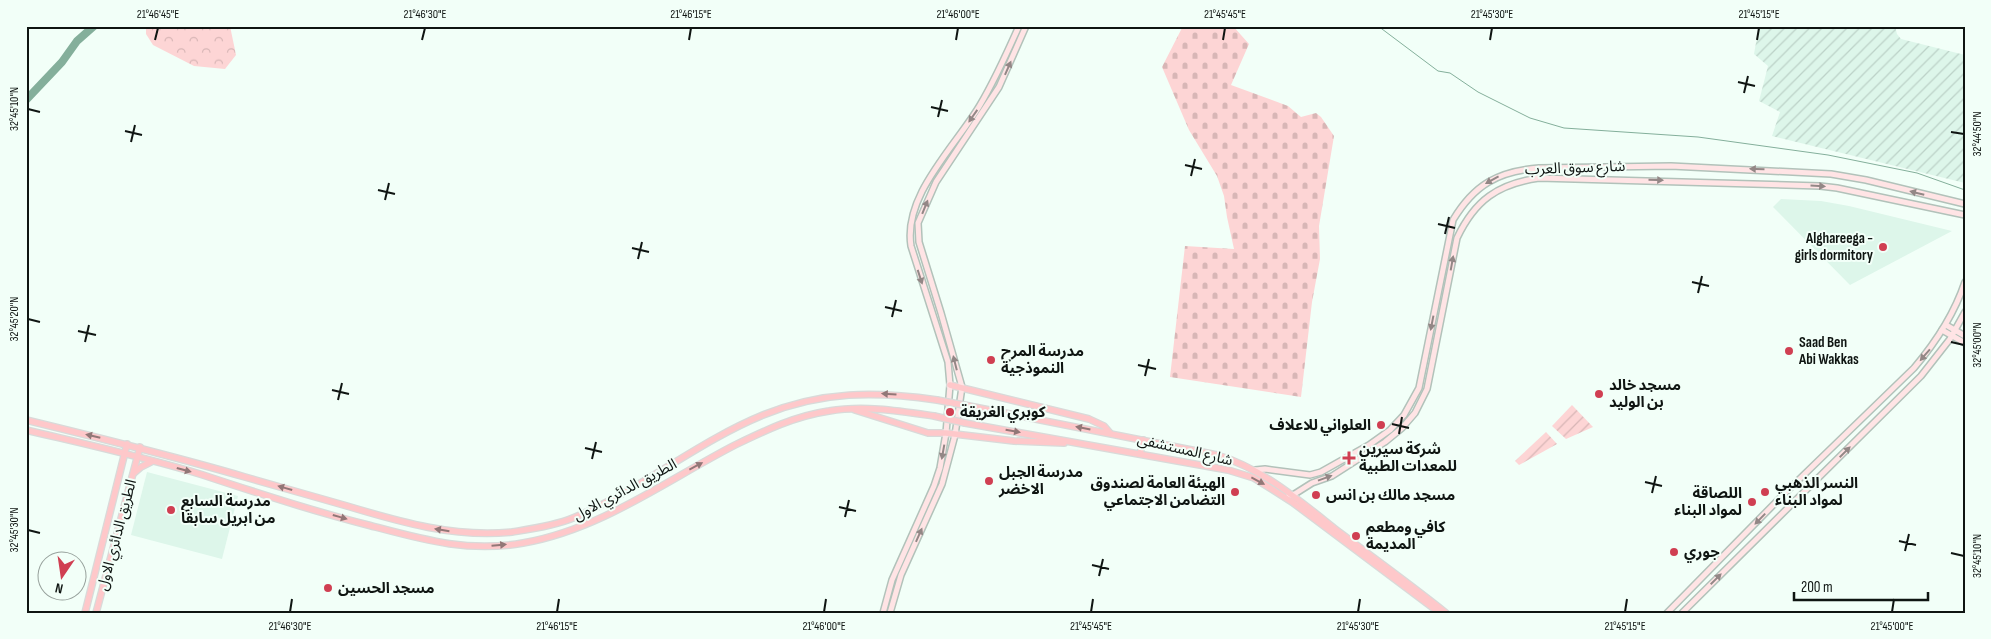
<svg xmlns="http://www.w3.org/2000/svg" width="1991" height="639" viewBox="0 0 1991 639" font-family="'Sofia Sans Condensed','Noto Sans Arabic',sans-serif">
<defs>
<pattern id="industrial-furrows" width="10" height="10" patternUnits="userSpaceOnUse" patternTransform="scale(1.25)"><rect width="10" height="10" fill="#ddf6ea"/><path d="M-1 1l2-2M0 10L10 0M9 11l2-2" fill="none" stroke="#bcd2c8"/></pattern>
<pattern id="forest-crowns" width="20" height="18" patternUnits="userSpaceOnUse" patternTransform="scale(1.25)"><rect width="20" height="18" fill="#fdd5d5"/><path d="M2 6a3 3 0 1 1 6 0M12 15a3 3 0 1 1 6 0" fill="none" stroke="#d8b6b6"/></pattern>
<pattern id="cemetery-stones" width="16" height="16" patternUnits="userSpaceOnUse" patternTransform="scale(1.25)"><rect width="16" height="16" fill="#fdd5d5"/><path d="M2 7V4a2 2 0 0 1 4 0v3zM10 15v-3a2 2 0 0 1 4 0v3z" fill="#d8b6b6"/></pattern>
<pattern id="garden-furrows" width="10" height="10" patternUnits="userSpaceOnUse" patternTransform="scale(1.25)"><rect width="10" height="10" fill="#fdd5d5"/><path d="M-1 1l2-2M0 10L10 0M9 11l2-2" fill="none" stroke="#d8b6b6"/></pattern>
</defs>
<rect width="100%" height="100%" fill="#f2fff8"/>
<!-- built -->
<g fill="#ddf6ea">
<path d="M1781,199L1821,201L1849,206L1952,231L1850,285L1773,207Z"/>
<path d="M147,472L238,496L222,559L131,535Z"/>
</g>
<!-- industrial -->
<path fill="url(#industrial-furrows)" d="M1759,26H1895L1897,34L1901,39L1965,55V183L1772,136L1780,112L1759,101L1768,66L1754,54Z"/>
<!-- forest -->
<path fill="url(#forest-crowns)" d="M146,26H230L236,55L225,69L194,66L153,45L146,34Z"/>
<!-- cemetery -->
<path fill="url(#cemetery-stones)" d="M1183,26H1233L1249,44L1231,85L1288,106L1301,117L1316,113L1321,117L1334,136L1319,226L1320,259L1312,302L1301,397L1170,377L1185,246L1234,249L1227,217L1224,196L1217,176L1189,130L1162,67Z"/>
<!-- garden -->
<g fill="url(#garden-furrows)">
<path d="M1572,405L1593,427L1566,439L1552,426Z"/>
<path d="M1546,432L1557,444L1519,465L1515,461Z"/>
</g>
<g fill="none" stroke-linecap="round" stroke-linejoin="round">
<!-- stream -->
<path stroke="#84af9b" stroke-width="1" d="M1378,26L1438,71L1450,73L1478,92L1530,118L1564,128L1698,137L1828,155L1917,173L1965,190"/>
<!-- river -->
<path stroke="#84af9b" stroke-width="8" d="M26,100L62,62L77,41L94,26"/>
<defs>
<g id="secondary">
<path d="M1946,325L1965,336"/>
<path d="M1942,330L1965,343"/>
<path d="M1255,470L1265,469L1310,475L1321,472L1369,445L1390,430L1404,415L1419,388L1453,220C1474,185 1498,171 1539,168L1671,166L1831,174L1866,180L1965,204"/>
<path d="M1289,495H1293L1312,483L1332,476L1385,442L1402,428L1415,413L1427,389L1457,238C1475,200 1498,184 1539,178L1820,186L1837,188L1965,215"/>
<path d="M883,613L892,580L934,486L940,468L946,433L950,385L948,362L911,246C903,195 955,147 980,105C995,80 1007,53 1019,26"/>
<path d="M890,613L901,575L942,484L955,435L962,387L941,313L919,242L918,223L936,182L999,87L1026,26"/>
<path d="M1667,613L1782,496L1914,368C1936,342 1954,315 1965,282"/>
<path d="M1682,613L1921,376L1950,339L1965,312"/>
</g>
<g id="primary">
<path d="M950,385L1089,419L1104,426L1110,433"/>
<path d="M969,406L1217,455C1264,469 1301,502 1339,532C1375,559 1411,585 1446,613"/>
<path d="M855,410L928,433H946L1014,441L1064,443"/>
<path d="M26,420C100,438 173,456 245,477C279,487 313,496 347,506C400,522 455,538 512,532C531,529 554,526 573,518C639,491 697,442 763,415C822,391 875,391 937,400"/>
<path d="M965,423L1228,470L1254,478L1292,502L1440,613"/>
<path d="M26,430C85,444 145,457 203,475C257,493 312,511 368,525C421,539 467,553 523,543C600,530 667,480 735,445C766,430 795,416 829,411C864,405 900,411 934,416"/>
<path d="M1140,454L1143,440"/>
<path d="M134,473L141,467L151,462"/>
<path d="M85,613L127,444"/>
<path d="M96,613L140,447"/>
</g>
</defs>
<!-- secondary casing -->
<use href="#secondary" stroke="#b2c2ba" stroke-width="8"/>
<!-- primary casing -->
<use href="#primary" stroke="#d9dad9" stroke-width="8"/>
<!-- secondary -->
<use href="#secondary" stroke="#ffe4e5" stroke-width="5"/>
<!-- primary -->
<use href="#primary" stroke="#fec8ca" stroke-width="5.5"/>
<defs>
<g id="primary-bridge">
<path d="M937,400L969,406"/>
<path d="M934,416L965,423"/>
</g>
</defs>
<!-- primary-bridge casing -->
<use href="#primary-bridge" stroke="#d9dad9" stroke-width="8" stroke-linecap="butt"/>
<!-- primary-bridge -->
<use href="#primary-bridge" stroke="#fec8ca" stroke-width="5.5"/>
</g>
<!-- one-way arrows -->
<defs><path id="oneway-solid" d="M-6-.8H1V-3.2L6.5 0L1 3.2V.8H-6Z" transform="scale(1.25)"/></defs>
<g fill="#938786">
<use href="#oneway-solid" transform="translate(1008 68) rotate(-66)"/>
<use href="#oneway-solid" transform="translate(973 116) rotate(125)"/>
<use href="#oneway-solid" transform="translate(1757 169) rotate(-178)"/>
<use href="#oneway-solid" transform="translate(1492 180) rotate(151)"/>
<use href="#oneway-solid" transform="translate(1656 180) rotate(2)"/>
<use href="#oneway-solid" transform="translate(1818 186) rotate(4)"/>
<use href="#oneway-solid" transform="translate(1917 193) rotate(-166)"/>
<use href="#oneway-solid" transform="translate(925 207) rotate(-68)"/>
<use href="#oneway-solid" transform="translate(1452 263) rotate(-80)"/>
<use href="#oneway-solid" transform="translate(920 277) rotate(72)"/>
<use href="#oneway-solid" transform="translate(1432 323) rotate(101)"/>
<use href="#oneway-solid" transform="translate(1925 355) rotate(131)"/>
<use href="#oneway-solid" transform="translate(955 363) rotate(-104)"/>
<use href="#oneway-solid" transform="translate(943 452) rotate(100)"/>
<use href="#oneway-solid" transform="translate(1845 452) rotate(-45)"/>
<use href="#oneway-solid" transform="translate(1325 478) rotate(-20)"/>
<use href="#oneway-solid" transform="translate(1760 519) rotate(134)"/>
<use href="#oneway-solid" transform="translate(919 535) rotate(-66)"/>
<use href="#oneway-solid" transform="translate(1716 579) rotate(-45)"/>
</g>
<g fill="#927777">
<use href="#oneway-solid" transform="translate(889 394) rotate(-177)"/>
<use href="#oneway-solid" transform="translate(1083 428) rotate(-169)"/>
<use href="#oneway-solid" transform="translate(1013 431) rotate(10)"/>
<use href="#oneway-solid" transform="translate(93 436) rotate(-167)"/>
<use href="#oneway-solid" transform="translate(696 466) rotate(-28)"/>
<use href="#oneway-solid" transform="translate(184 470) rotate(15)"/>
<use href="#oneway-solid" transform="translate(1258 481) rotate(28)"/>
<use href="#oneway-solid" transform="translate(285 488) rotate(-164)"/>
<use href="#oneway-solid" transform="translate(340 517) rotate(16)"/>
<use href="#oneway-solid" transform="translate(442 530) rotate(-171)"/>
<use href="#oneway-solid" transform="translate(499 545) rotate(-5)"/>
</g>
<!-- ticks -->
<path fill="none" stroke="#0f1512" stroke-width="2" d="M155,40L158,28M422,40L425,28M689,40L691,28M956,40L958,28M1223,40L1225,28M1490,40L1492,28M1757,40L1759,28M1738,82L1755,86M1744,93L1748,76M931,107L948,111M28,109L40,112M938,117L942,100M125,131L142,135M1951,132L1964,134M131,142L135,125M1185,165L1202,169M1191,176L1195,159M378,190L395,194M385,200L389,183M1438,224L1455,228M1445,234L1449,217M632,248L649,252M638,259L642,242M1692,282L1709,286M1698,293L1702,276M885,307L902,311M892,317L896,300M28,319L40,322M78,331L96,335M85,342L89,325M1951,342L1964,345M1138,365L1156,369M1145,376L1149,359M332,390L349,394M338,400L342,383M1392,424L1409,428M1399,434L1402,417M585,448L602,452M592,459L596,442M1645,482L1662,486M1652,493L1656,476M839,507L856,511M845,517L849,500M28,530L40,533M1899,541L1916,545M1905,551L1909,534M1951,553L1964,556M1092,565L1109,569M1099,576L1103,559M290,612L292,599M557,612L559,599M824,612L826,599M1091,612L1093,599M1358,612L1360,599M1625,612L1627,599M1892,612L1894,599"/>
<!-- markers -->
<g fill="#d03f52" stroke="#f2fff8" stroke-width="2">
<circle cx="1883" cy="247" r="5"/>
<circle cx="1789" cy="351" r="5"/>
<circle cx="991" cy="360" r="5"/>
<circle cx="1599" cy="394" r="5"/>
<circle cx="950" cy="412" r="5"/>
<circle cx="1381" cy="425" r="5"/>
<path d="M1346.5 450.5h5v5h5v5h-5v5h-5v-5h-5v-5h5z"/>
<circle cx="989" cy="481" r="5"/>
<circle cx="1235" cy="492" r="5"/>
<circle cx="1765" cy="492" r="5"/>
<circle cx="1316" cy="495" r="5"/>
<circle cx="1752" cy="502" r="5"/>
<circle cx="171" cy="510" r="5"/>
<circle cx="1356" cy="536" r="5"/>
<circle cx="1674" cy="552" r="5"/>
<circle cx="328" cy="588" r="5"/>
</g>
<g text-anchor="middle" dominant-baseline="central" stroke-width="4" stroke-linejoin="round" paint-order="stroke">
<!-- street labels -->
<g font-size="15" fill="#0f1512" stroke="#f2fff8">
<text transform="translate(1575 168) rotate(-2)">شارع سوق العرب</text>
<text transform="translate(1185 450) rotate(13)">شارع المستشفى</text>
<text transform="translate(625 490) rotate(-28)">الطريق الدائري الاول</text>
<text transform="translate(117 535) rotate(-75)">الطريق الدائري الاول</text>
</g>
<!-- poi labels -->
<g font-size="15" font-weight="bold" fill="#0f1512" stroke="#f2fff8" text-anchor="start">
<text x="1873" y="238" text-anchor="end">Alghareega -<tspan x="1873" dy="17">girls dormitory</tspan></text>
<text x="1799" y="342">Saad Ben<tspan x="1799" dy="17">Abi Wakkas</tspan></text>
<text x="1001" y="351">مدرسة المرح<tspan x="1001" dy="17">النموذجية</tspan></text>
<text x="1609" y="385">مسجد خالد<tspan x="1609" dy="17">بن الوليد</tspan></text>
<text x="960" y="412">كوبري الغريقة</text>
<text x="1371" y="425" text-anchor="end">العلواني للاعلاف</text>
<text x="1359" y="449">شركة سيرين<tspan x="1359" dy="17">للمعدات الطبية</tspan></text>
<text x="999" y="472">مدرسة الجبل<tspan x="999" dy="17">الاخضر</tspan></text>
<text x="1225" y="483" text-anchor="end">الهيئة العامة لصندوق<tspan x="1225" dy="17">التضامن الاجتماعي</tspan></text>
<text x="1775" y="483">النسر الذهبي<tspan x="1775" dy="17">لمواد البناء</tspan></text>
<text x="1742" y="493" text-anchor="end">اللصاقة<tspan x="1742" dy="17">لمواد البناء</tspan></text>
<text x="1326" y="495">مسجد مالك بن انس</text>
<text x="181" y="501">مدرسة السابع<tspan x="181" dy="17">من ابريل سابقا</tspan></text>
<text x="1366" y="527">كافي ومطعم<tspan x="1366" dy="17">المديمة</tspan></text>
<text x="1684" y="552">جوري</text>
<text x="338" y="588">مسجد الحسين</text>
</g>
</g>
<!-- border -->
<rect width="1991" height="639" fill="none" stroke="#f2fff8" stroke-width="55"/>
<!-- north arrow -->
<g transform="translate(62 576) rotate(193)"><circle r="24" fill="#f2fff8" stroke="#97a19c"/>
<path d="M0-4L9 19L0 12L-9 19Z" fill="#d03f52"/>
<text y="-8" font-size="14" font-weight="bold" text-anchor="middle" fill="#0f1512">N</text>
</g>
<!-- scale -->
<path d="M1794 592v8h134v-8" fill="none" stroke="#0f1512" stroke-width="2.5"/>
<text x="1801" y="592" font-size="15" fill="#0f1512" stroke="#f2fff8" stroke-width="4" paint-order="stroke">200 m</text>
<rect x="28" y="28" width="1936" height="584" fill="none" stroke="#0f1512" stroke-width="2"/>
<g font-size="12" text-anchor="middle" fill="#0f1512">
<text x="158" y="18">21°46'45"E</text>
<text x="425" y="18">21°46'30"E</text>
<text x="691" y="18">21°46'15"E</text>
<text x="958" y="18">21°46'00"E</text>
<text x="1225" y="18">21°45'45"E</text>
<text x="1492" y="18">21°45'30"E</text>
<text x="1759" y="18">21°45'15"E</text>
<text transform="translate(14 109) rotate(-90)" y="4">32°45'10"N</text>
<text transform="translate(1977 134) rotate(-90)" y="4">32°44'50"N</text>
<text transform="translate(14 319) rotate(-90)" y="4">32°45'20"N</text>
<text transform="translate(1977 345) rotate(-90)" y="4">32°45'00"N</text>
<text transform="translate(14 530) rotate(-90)" y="4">32°45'30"N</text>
<text transform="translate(1977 556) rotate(-90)" y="4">32°45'10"N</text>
<text x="290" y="630">21°46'30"E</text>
<text x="557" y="630">21°46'15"E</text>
<text x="824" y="630">21°46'00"E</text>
<text x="1091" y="630">21°45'45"E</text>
<text x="1358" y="630">21°45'30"E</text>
<text x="1625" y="630">21°45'15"E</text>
<text x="1892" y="630">21°45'00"E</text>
</g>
</svg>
